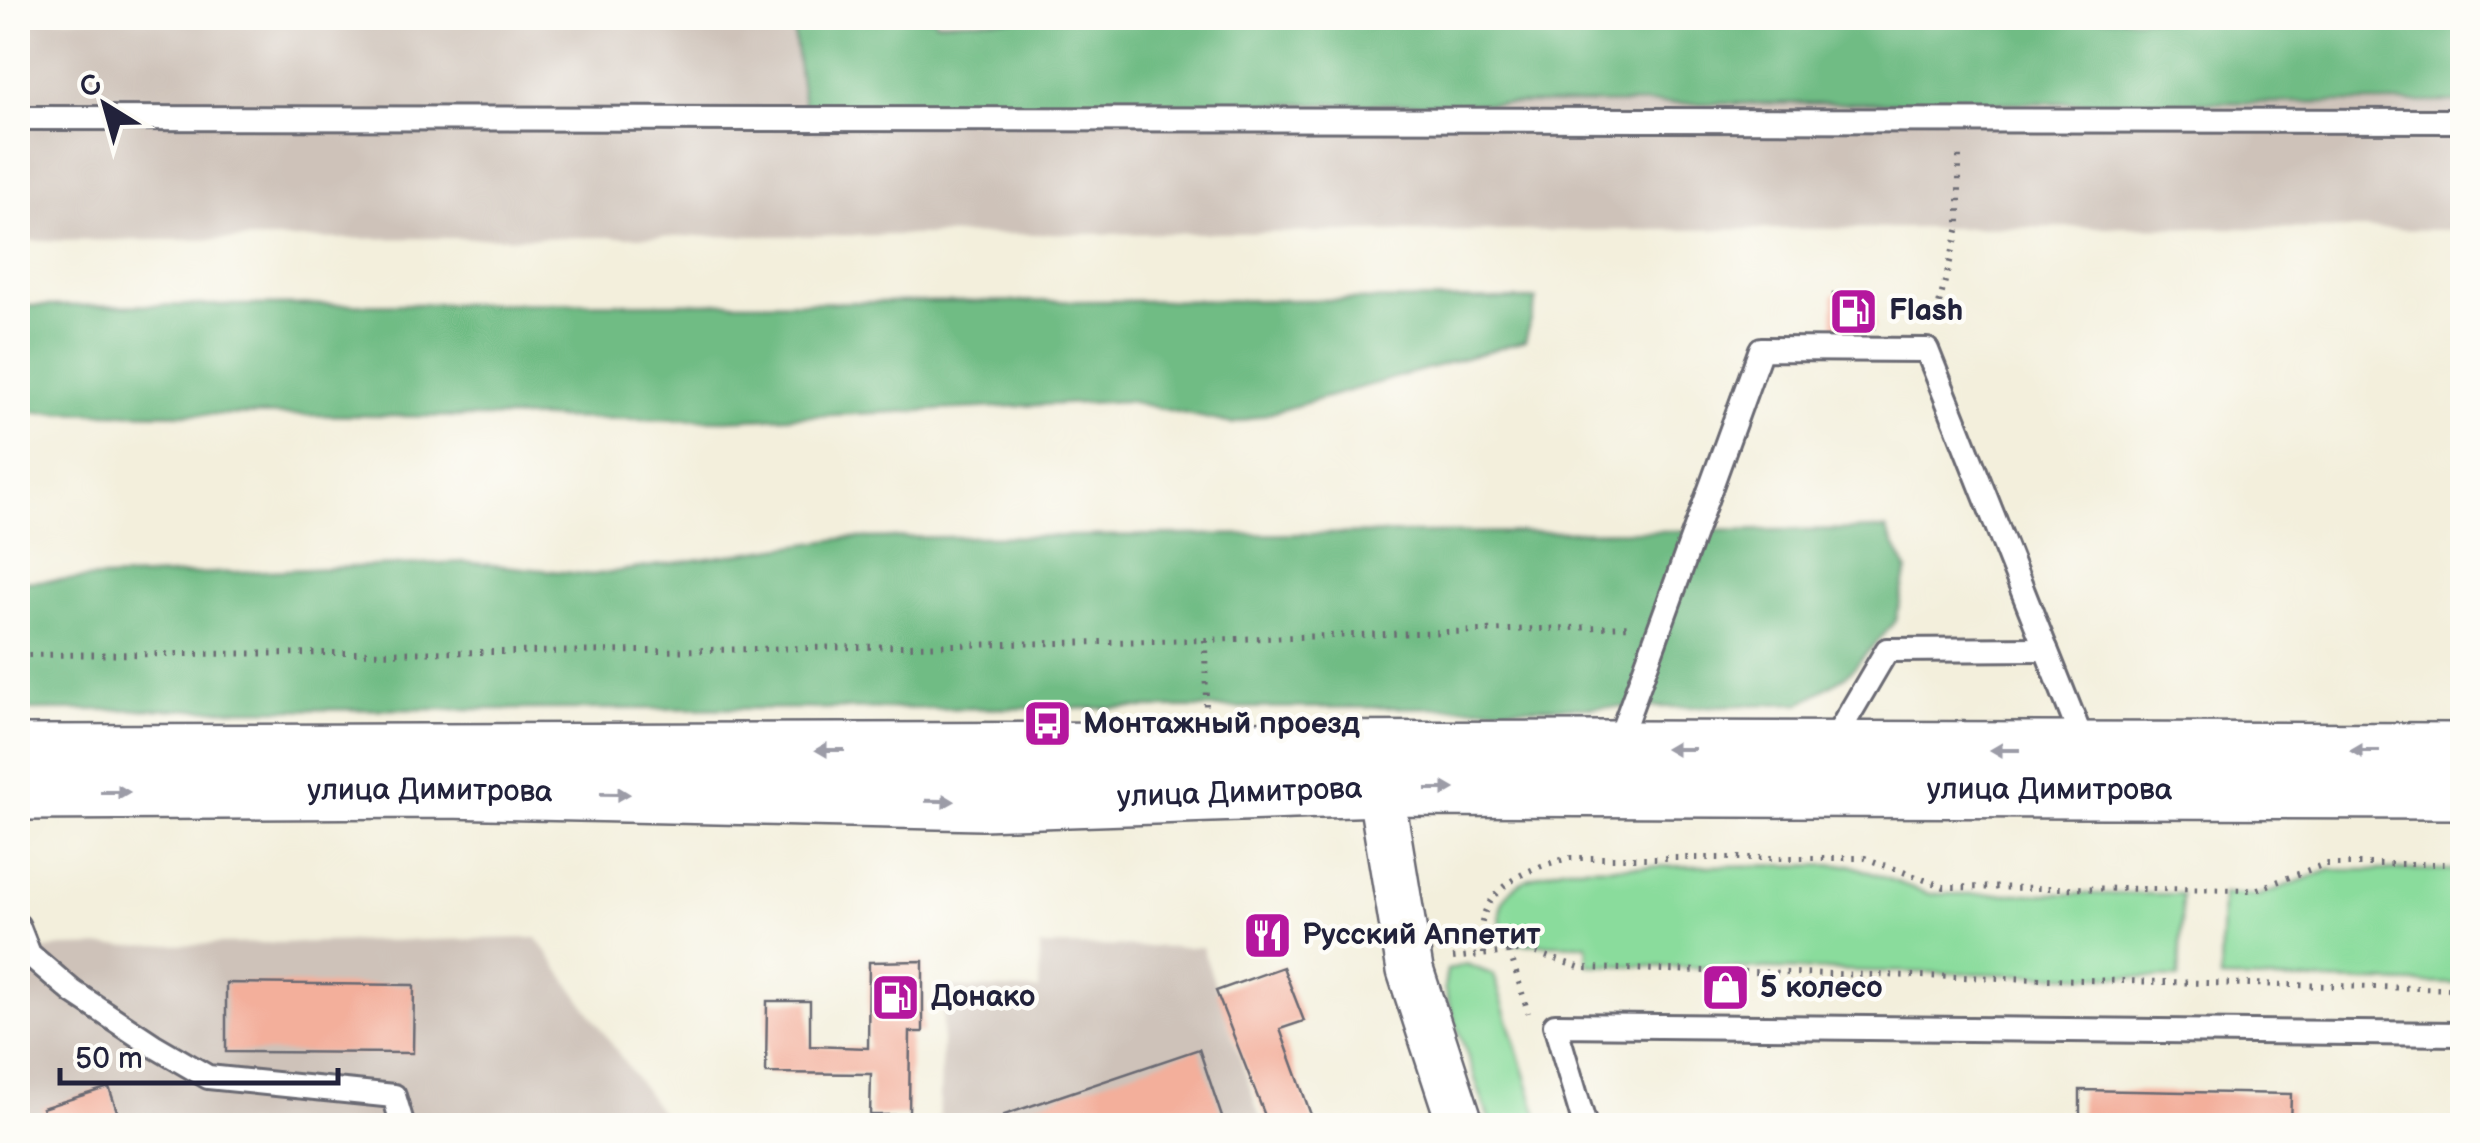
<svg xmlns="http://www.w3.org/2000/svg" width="2480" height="1143" viewBox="0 0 2480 1143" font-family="'Balsamiq Sans',sans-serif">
<rect width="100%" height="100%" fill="#fdfcf7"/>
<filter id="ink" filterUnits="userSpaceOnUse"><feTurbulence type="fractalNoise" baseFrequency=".01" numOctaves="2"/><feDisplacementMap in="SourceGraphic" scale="20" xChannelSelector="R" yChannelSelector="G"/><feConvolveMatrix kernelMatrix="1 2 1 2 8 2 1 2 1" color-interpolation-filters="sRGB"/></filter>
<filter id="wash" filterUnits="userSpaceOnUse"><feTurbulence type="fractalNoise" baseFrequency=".0048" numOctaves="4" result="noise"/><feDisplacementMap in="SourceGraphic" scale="40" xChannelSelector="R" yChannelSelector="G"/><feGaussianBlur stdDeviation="2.25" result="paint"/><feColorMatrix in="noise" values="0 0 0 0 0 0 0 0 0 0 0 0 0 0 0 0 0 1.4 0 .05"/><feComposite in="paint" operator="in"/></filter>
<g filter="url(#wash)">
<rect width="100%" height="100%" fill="#f3efdc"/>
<!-- industrial -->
<g fill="#cec2b9">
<path d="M18,18H2462V230L2099,227L18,241Z"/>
<path d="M537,938L669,1125H18V952L62,947Z"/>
<path d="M1040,946L1202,947L1263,1125L911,1126L939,1122L944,987L1039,990Z"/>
</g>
<!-- green -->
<g fill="#8adc9c" stroke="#567f6c" stroke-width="2.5">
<path d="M1850,865L1929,894H2182L2179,978L1588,965L1587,945L1509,944C1481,894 1524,876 1567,867Z"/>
<path d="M2330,870H2462V984L2220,979L2222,894L2258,896Z"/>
<path d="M1466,964L1494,975L1541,1125H1491L1444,988L1447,970Z"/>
</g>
<!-- forest -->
<g fill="#6fbc84" stroke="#486f60" stroke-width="2.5">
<path d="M792,18H935V22L1031,18H2462V102L804,105Z"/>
<path d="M1537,299L1525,341L1232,424L1127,401L726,420L18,412V306Z"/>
<path d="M1886,529L1907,570L1896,621L1846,676L1802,703L1690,707L18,710V582L464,562L592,575L846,538Z"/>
</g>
<g id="blocks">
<!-- building -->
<g fill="#f3af9b">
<path d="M1875,293V328H1833V294Z"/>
<path d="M923,961V1032H910L909,1115H870L871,1074L766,1073L767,1001H810V1046L868,1048L869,962Z"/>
<path d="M1283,967L1304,1021L1280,1029L1315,1126H1269L1216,991Z"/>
<path d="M226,983L414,985L413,1053L226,1052Z"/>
<path d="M1199,1049L1225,1126H1007L1004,1115Z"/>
<path d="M109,1087L122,1126H48L42,1108Z"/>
<path d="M2080,1090L2291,1094L2290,1126H2080Z"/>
</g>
</g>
</g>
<g filter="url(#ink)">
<use href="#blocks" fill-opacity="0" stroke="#6b6a73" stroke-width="2.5"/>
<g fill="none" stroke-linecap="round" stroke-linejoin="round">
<defs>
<g id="service">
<path d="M18,118L2462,121"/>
<path d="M1830,747L1887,650L2046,649"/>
<path d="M1616,748L1761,349L1927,350L2086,750"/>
<path d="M18,926L29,954L73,992L153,1045L208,1077L394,1096L403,1126"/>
<path d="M1585,1126L1555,1025L2462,1034"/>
</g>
<path id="minor" d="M1381,753L1380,788L1410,970L1461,1126"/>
<g id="primary">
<path d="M18,753L1616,749L2462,751"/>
<path id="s1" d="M18,792L446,790L982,802L1380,788L2462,791"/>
</g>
</defs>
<!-- service casing -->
<use href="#service" stroke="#6b6a73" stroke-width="28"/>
<!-- minor casing -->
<use href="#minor" stroke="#6b6a73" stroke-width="50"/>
<!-- primary casing -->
<use href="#primary" stroke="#6b6a73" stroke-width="60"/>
<!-- path -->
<g stroke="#6b6a73" stroke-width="6" stroke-dasharray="2.5 8" stroke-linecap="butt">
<path d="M1934,324L1959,227V150"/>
<path d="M1205,640L1206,709"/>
<path d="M18,655L657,651L1205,640L1631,626"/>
<path d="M1510,952L1528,1013"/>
<path d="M1484,954C1484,945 1480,931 1482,922C1490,882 1537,865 1570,858H1865L1944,887L2255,890L2325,864H2462"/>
<path d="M1453,958L1527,950L1582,968L2462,989"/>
</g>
<!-- service -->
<use href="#service" stroke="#fff" stroke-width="22"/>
<!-- minor -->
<use href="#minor" stroke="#fff" stroke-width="45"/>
<!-- primary -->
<use href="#primary" stroke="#fff" stroke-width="55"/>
</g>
<!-- one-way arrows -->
<defs><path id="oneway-solid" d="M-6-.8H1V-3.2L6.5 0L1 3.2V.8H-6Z" transform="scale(2.5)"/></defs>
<g fill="#9c9ca7">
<use href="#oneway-solid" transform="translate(1680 749) rotate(-180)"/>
<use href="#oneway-solid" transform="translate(830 750) rotate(-180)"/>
<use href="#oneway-solid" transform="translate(2005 750) rotate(-180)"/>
<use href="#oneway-solid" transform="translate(2365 751) rotate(-180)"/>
<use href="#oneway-solid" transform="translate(1440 789)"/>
<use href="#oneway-solid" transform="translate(115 792)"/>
<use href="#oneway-solid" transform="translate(615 794) rotate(1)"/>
<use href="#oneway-solid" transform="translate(940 801) rotate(1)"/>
</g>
</g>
<!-- icons -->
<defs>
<symbol id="fuel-square" viewBox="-11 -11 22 22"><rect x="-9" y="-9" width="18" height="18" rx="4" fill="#b5179e" stroke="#fdfcf7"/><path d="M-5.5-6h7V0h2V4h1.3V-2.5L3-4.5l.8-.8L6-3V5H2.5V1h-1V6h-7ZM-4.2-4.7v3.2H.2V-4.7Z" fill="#fff"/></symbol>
<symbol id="bus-square" viewBox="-11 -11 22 22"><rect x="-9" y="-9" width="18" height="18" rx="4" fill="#b5179e" stroke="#fdfcf7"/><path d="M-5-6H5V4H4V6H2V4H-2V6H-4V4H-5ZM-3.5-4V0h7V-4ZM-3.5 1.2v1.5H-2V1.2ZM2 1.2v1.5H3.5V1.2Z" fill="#fff"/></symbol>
<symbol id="restaurant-square" viewBox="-11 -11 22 22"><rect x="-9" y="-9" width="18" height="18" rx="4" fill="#b5179e" stroke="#fdfcf7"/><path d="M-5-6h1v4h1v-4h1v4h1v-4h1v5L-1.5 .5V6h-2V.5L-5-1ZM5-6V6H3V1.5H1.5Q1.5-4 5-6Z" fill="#fff"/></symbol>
<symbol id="shop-square" viewBox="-11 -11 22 22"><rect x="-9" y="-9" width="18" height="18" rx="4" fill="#b5179e" stroke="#fdfcf7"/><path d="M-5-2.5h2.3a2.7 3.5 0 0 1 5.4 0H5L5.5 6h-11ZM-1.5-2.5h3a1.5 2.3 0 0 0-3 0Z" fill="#fff"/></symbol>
</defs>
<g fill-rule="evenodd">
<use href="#fuel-square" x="1826" y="284" width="55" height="55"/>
<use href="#bus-square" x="1020" y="696" width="55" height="55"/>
<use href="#restaurant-square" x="1240" y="908" width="55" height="55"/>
<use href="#shop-square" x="1698" y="960" width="55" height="55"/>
<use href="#fuel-square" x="868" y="970" width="55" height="55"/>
</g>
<g text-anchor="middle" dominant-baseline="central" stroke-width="9" stroke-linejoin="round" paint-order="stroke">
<!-- poi labels -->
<g font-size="30" font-weight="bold" fill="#22223b" stroke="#fdfcf7" text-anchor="start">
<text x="1889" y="311">Flash</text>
<text x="1083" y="724">Монтажный проезд</text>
<text x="1302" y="935">Русский Аппетит</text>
<text x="1760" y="988">5 колесо</text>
<text x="931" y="997">Донако</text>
</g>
<!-- street labels -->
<g font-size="30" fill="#22223b" stroke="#fdfcf7">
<text stroke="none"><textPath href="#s1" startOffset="2032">улица Димитрова</textPath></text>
<text stroke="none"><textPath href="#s1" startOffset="412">улица Димитрова</textPath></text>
<text stroke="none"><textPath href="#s1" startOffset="1222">улица Димитрова</textPath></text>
</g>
</g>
<!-- margin -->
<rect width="2480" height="1143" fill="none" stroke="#fdfcf7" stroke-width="60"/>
<!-- north arrow -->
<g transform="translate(105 105) rotate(323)" stroke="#fdfcf7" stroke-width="8" paint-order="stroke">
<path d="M0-8L18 38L0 25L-18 38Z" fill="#22223b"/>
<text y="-15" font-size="28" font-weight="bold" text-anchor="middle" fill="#22223b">С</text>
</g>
<!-- scale -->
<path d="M60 1068v15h278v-15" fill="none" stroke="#22223b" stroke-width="5"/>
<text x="75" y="1068" font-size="30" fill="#22223b" stroke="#fdfcf7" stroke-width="8" paint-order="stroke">50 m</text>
</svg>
